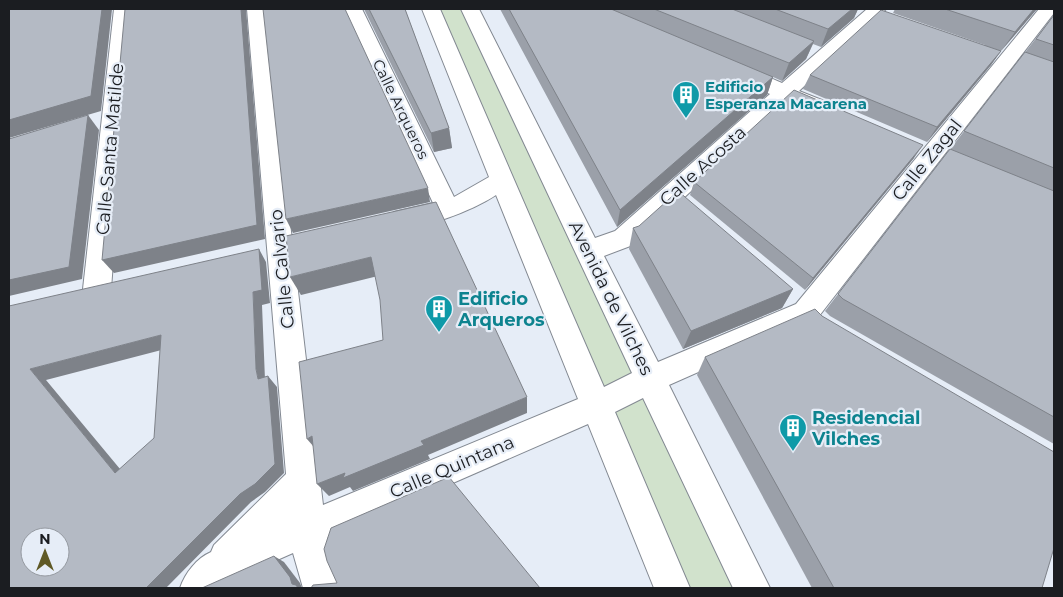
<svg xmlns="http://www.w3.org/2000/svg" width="1063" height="597" viewBox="0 0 1063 597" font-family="Montserrat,sans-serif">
<rect width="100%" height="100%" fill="#e6edf7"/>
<!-- green -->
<path fill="#d1e2cc" d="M438,9H464L738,588H685Z"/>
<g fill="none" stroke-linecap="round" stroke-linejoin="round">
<defs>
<g id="minor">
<path d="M114,9H132L111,289L107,297L97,300L87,297L83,289Z"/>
<path d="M247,9H265L323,505L578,399L496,195C475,209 419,233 394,226L391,219L394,212L433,203L344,9H362L454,197L489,177L422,9H440L604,387L632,373L461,9H479L595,238L615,231L770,94L728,75L725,71L728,67C745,63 766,77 782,83L867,9H886L799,91L832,104L835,109L832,114C817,118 801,107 788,101L633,245L604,256L658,362L796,304L1039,9H1054V13L816,320L669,385L770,588H733L643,398L615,412L690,588H654L588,424L327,538L333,568L343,588H303L293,553L230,581L223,588H180C185,573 197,558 211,552L214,545L286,474Z"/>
</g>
</defs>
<!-- minor casing -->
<use href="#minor" stroke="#838992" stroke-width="2"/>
<!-- minor -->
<use href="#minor" fill="#fff" fill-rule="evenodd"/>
</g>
<!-- wall -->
<g fill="#9ba0a9">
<path d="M364,9H405L449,128L452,148L434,152Z"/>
<path d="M500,9H858L854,18L821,47L813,44L806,59L782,81L773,77L767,95L617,227Z"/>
<path d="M895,9H1037L1001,51L991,65L927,142L803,89L810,75L985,45L893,13Z"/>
<path d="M1054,15V444L830,316L825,311Z"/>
<path d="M914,158L805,290L690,195L694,182Z"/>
<path d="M633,228L793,289L782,308L683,349L629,249Z"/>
<path d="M822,316L1042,588H812L697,375L705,357Z"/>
</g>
<!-- shaded-wall -->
<g fill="#7e8289">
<path d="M102,9H112L101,111L9,138V120Z"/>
<path d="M241,9H246L265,239L114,273L102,260Z"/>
<path d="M852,9H858L854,18L821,47L828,29Z"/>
<path d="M1034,9H1037L1001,51L1015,32Z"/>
<path d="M814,41L806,59L782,81L789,63Z"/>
<path d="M1001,51L991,65L927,142L937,127Z"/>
<path d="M773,77L767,95L617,227L620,210Z"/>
<path d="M88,115L99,130L82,279L9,296V280Z"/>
<path d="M449,128L452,148L434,152L431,133Z"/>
<path d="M923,145L914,158L805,290L813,278Z"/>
<path d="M428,188L430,202L293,233L286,219Z"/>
<path d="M259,249L266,262L270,303L262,305L265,380L258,379L256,369L253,292Z"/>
<path d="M371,257L378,276L301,295L290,277Z"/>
<path d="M793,289L782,308L683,349L691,331Z"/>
<path d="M161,335L173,347L46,380L130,481L115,473L30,369Z"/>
<path d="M268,376L277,387L284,473L265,492L251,502L166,588H146Z"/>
<path d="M527,397V413L428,455L430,459L353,491L350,487L329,496L317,484Z"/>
<path d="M312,436L319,453L307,439Z"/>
<path d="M274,556L284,562L300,583L302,588H298L292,584Z"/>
</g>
<!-- building -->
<g fill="#b4bac4" stroke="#7e8289" fill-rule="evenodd">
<path d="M9,9H102L91,96L9,120Z"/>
<path d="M125,9H241L257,225L102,260Z"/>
<path d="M263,9H345L428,188L286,219Z"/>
<path d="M369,9H405L449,128L431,133Z"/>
<path d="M509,9H611L773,77L620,210Z"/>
<path d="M654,9H732L814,41L789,63Z"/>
<path d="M775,9H852L828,29Z"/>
<path d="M945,9H1034L1015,32Z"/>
<path d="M881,10L1001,51L937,127L810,75Z"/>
<path d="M1054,15V45L1036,39Z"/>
<path d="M1025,52L1054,62V168L964,131Z"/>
<path d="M794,90L923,145L813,278L694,182Z"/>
<path d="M88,115L69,267L9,280V139Z"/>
<path d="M950,149L1054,191V417L843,299L838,294Z"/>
<path d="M678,191L793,289L691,331L633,228L639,226Z"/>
<path d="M436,202L527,397L421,441L424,445L343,478L345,473L317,484L312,436L307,439L299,362L383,340L380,300L371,257L290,277L286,236Z"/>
<path d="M259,249L262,290L253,292L256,369L258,379L268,376L275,464L255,484L240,494L146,588H9V306ZM161,335L154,438L115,473L30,369ZM30,537H60V567H30Z"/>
<path d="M815,309L822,316L1054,452V548L1042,588H834L705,357Z"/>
<path d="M449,477L540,588H311L313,585L337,583L327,561L324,549L331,528Z"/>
<path d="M274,556L290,577L292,584L296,585L298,588H202Z"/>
</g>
<!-- icons -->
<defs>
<symbol id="building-pin" viewBox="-11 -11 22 30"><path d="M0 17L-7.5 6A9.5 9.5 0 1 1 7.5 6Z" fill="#0f9aa8" stroke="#e6edf7"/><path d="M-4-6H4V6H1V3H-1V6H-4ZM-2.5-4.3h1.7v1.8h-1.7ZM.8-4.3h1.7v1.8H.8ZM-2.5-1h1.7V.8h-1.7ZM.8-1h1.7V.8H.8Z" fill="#fff"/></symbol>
</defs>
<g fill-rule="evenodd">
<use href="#building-pin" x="670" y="79" width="32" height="43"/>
<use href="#building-pin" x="423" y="293" width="32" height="43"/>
<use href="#building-pin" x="777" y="412" width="32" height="43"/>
</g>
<g text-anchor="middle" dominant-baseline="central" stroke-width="4.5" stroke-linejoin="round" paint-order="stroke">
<!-- far-culture labels -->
<g font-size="15" font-weight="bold" fill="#0d838f" stroke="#e6edf7" text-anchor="start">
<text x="705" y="86">Edificio<tspan x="705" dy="17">Esperanza Macarena</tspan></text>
</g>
<!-- far-street labels -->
<g font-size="15" fill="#1b1d21" stroke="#e6edf7">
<text transform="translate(401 109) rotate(64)">Calle Arqueros</text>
</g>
<!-- street labels -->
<g font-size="18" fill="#1b1d21" stroke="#e6edf7">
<text transform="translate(110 149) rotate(-85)">Calle Santa Matilde</text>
<text transform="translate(927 160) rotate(-51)">Calle Zagal</text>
<text transform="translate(703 166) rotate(-42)">Calle Acosta</text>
<text transform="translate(282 269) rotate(-96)">Calle Calvario</text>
<text transform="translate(611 298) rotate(64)">Avenida de Vilches</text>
<text transform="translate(452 467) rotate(-23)">Calle Quintana</text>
</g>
<!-- culture labels -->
<g font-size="18" font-weight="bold" fill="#0d838f" stroke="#e6edf7" text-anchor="start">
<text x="458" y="299">Edificio<tspan x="458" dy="21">Arqueros</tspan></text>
<text x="812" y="418">Residencial<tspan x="812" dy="21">Vilches</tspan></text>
</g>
</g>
<!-- border -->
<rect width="1063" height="597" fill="none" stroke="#1b1d21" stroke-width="20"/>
<!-- north arrow -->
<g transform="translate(45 552)"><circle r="24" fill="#e6edf7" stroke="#959aa1"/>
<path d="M0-4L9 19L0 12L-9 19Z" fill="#5f5926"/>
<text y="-8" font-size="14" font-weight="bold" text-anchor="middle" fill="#1b1d21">N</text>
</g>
</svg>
